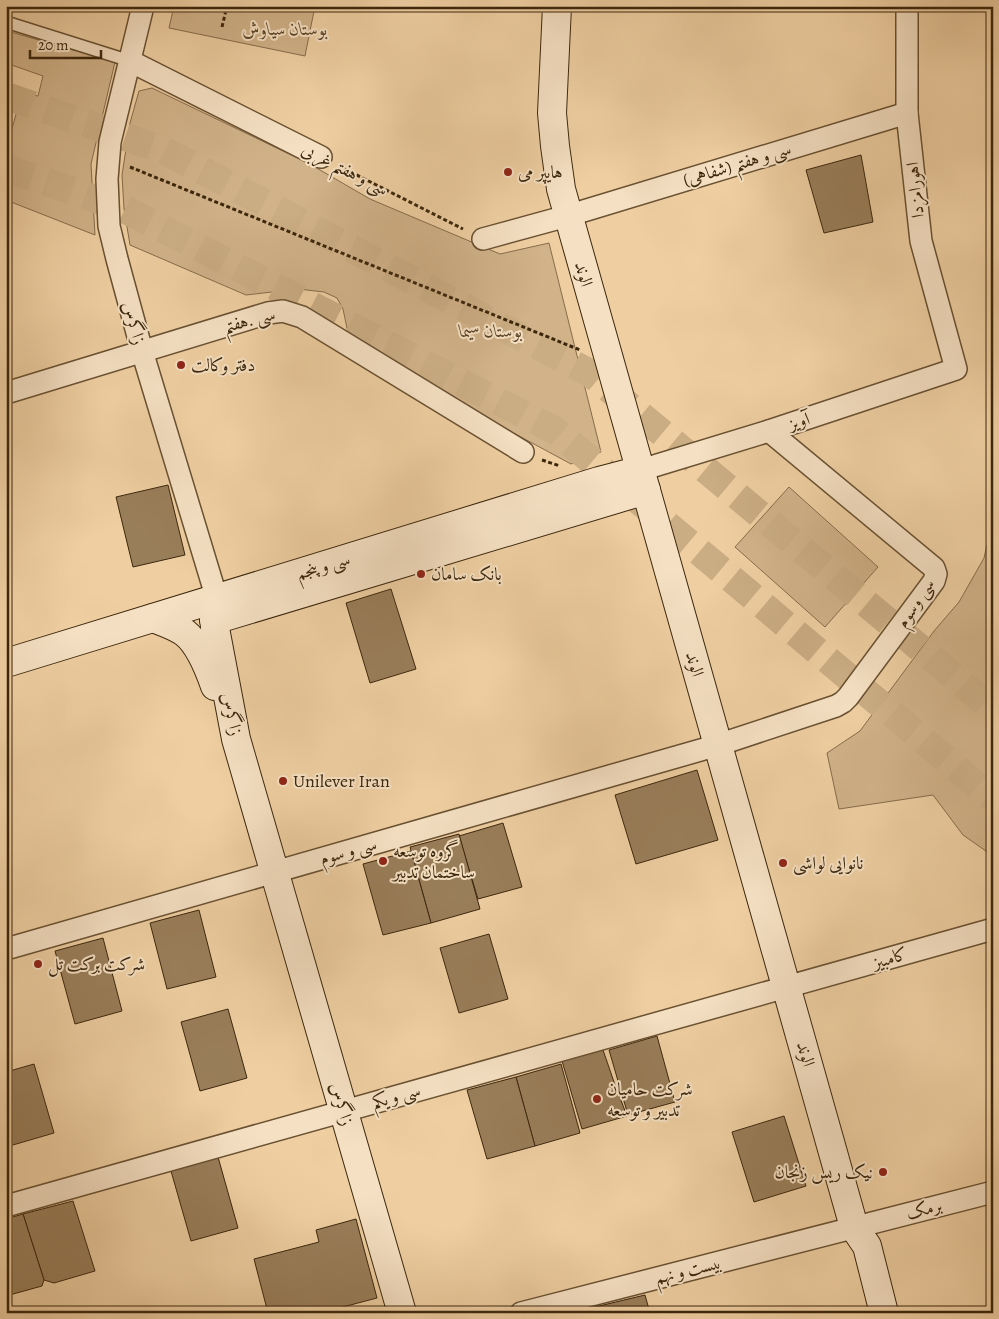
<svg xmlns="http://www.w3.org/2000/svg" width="999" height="1319" viewBox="0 0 999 1319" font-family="Alegreya,Amiri,serif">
<rect width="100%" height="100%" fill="#efcfa2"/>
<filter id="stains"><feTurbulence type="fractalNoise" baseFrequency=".004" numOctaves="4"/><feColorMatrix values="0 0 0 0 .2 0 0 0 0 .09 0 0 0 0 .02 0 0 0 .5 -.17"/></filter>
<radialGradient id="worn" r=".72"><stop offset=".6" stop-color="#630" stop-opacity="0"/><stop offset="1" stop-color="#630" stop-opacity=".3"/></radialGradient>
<!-- green -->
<g fill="#d1b289" stroke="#866c4b">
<path d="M174,6H315L305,56L169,28Z"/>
<path d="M11,32L115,62L91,164L95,235L6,200V150L22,93L38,96L43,76L6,63V48Z"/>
<path d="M152,88L308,163L370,199L500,254L549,243L601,452L571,464L469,409L348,333L343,309L337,298L324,292L298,289L246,295L130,245L124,209L122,175L130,123L139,91Z"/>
<path d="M789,487L878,567L825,627L735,547Z"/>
<path d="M993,519V856L963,835L933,795L839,809L827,753L860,731L934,631L959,602L984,558Z"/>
</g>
<!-- building -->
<g fill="#997e5a" stroke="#3c270d">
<path d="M861,155L873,222L824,233L806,170Z"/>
<path d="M168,485L185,555L133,567L116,497Z"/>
<path d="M391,589L416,669L370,683L346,603Z"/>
<path d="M697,770L718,840L636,864L615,795Z"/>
<path d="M503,823L522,887L478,899L459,836Z"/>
<path d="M459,834L480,909L431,923L410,847Z"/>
<path d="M411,851L431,923L383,935L363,864Z"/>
<path d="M199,910L216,977L167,989L150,923Z"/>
<path d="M489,934L508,999L459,1013L440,948Z"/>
<path d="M103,938L122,1011L75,1024L55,951Z"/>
<path d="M228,1009L247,1078L200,1091L181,1022Z"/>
<path d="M657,1036L675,1102L628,1115L609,1050Z"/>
<path d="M603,1050L614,1082L627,1116L582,1129L562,1061Z"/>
<path d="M34,1064L54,1133L6,1147V1072Z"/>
<path d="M561,1064L580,1133L535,1146L516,1077Z"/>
<path d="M516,1077L535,1146L487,1159L467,1090Z"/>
<path d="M784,1116L806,1186L754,1202L732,1132Z"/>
<path d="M218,1157L238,1228L191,1241L171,1171Z"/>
<path d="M73,1201L95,1271L54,1283L44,1280L23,1214Z"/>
<path d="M23,1214L44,1280L42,1286L6,1296V1219Z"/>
<path d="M356,1219L377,1298L320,1313H268L254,1259L319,1242L316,1230Z"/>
<path d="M645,1295L650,1313H601L599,1306Z"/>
<path d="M599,1306L601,1313H572Z"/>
</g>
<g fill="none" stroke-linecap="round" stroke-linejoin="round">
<!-- highway-tunnel -->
<g stroke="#cbad84" stroke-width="28" stroke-dasharray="28 14" stroke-linecap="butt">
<path d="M6,96L163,150L590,373L993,709"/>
<path d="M6,168L124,209L556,431L993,799"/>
</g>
<defs>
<path id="lane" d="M6,22L130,61"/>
<g id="street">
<path d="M143,6L110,142L107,179L109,226L117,259L142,351L217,599"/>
<path d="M130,61L321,157"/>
<path d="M483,239L567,216L907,113"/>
<path d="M6,393L268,313L283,311L302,317L523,452"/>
<path d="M641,470L769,431L956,369L921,241L907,113V6"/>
<path d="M6,949L718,745L836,706L843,702L848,697L934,581L936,574L934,568L769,431"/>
<path d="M6,1206L993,929"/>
<path d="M521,1313L993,1192"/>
</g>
<g id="secondary">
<path d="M557,6L552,113L555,146L561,189L854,1227L867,1246L884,1313"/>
<path d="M217,599L214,613L215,628L236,739L402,1313"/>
<path d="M153,618C163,622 176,626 185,633C199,644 209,669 215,686"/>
<path d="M214,620L646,490"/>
<path d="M6,663L599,481L641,470"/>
</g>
</defs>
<!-- lane casing -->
<use href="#lane" stroke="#695132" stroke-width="14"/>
<!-- street casing -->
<use href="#street" stroke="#695132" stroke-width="24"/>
<!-- secondary casing -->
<use href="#secondary" stroke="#3c270d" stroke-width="30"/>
<!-- path -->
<g stroke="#3c270d" stroke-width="3" stroke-dasharray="4 2.5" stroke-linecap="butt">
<path d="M222,27L227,6"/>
<path d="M339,166L463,229"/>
<path d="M130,167L580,350"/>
<path d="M542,460L560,466"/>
</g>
<!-- lane -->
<use href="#lane" stroke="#f5e0c3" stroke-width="11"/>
<!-- street -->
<use href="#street" stroke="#f5e0c3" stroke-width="21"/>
<!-- secondary -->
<use href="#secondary" stroke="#f5e0c3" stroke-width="28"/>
</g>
<!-- markers -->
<g fill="#8f2418" stroke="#f5e0c3" stroke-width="2">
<circle cx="508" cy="172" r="5"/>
<circle cx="181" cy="365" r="5"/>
<circle cx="421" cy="574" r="5"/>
<circle cx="283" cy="781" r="5"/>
<circle cx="383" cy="861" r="5"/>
<circle cx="783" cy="863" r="5"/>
<circle cx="38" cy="964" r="5"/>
<circle cx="597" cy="1099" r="5"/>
<circle cx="883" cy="1172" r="5"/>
</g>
<g text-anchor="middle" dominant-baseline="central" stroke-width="4" stroke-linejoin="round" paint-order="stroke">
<!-- park labels -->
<g font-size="18" font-style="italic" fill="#5a4326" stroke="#f5e0c3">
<text x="285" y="29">بوستان سیاوش</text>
<text x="491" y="331">بوستان سیما</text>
</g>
<!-- street labels -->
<g font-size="18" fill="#3c270d" stroke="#f5e0c3">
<text transform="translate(737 164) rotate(-17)">سی و هفتم (شفاهی)</text>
<text transform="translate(345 169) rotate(27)">سی و هفتم غربی</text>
<text transform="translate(915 190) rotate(-96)">اهورامزدا</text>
<text transform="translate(584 274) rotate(74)">الوند</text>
<text transform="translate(249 320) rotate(-15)">سی .هفتم</text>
<text transform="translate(134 323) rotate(74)">زاگرس</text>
<text transform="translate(799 421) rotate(-18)">آویز</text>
<text transform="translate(323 566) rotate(-17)">سی و پنجم</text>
<text transform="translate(915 603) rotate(-57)">سی وسوم</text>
<text transform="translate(695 664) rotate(74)">الوند</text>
<text transform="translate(232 714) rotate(78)">زاگرس</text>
<text transform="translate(348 851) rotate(-16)">سی و سوم</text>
<text transform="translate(890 958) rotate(-16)">کامبیز</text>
<text transform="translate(806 1054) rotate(74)">الوند</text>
<text transform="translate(396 1096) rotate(-16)">سی و یکم</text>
<text transform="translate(342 1104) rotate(74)">زاگرس</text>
<text transform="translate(924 1209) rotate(-14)">برمک</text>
<text transform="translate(688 1270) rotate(-14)">بیست و نهم</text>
</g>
<!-- poi labels -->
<g font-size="18" fill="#3c270d" stroke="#f5e0c3" text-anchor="start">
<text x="518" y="172">هایپر می</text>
<text x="191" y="365">دفتر وکالت</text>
<text x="431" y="574">بانک سامان</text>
<text x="293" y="781">Unilever Iran</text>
<text x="393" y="851">گروه توسعه<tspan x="393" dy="21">ساختمان تدبیر</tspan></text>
<text x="793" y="863">نانوایی لواشی</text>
<text x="48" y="964">شرکت برکت تل</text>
<text x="607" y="1089">شرکت حامیان<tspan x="607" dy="21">تدبیر و توسعه</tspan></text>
<text x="873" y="1172" text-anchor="end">نیک ریس زنجان</text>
</g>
</g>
<!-- margin -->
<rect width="999" height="1319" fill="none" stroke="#efcfa2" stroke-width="25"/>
<rect x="8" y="8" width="984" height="1304" fill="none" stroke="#3c270d" stroke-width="2.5"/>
<rect x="12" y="12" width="974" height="1294" fill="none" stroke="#3c270d"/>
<!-- scale -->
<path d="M30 50v8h71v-8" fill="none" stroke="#3c270d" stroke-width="2.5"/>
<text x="38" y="50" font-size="15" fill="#3c270d" stroke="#f5e0c3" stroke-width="4" paint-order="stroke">20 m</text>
<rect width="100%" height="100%" filter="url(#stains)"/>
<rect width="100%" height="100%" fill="url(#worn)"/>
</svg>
